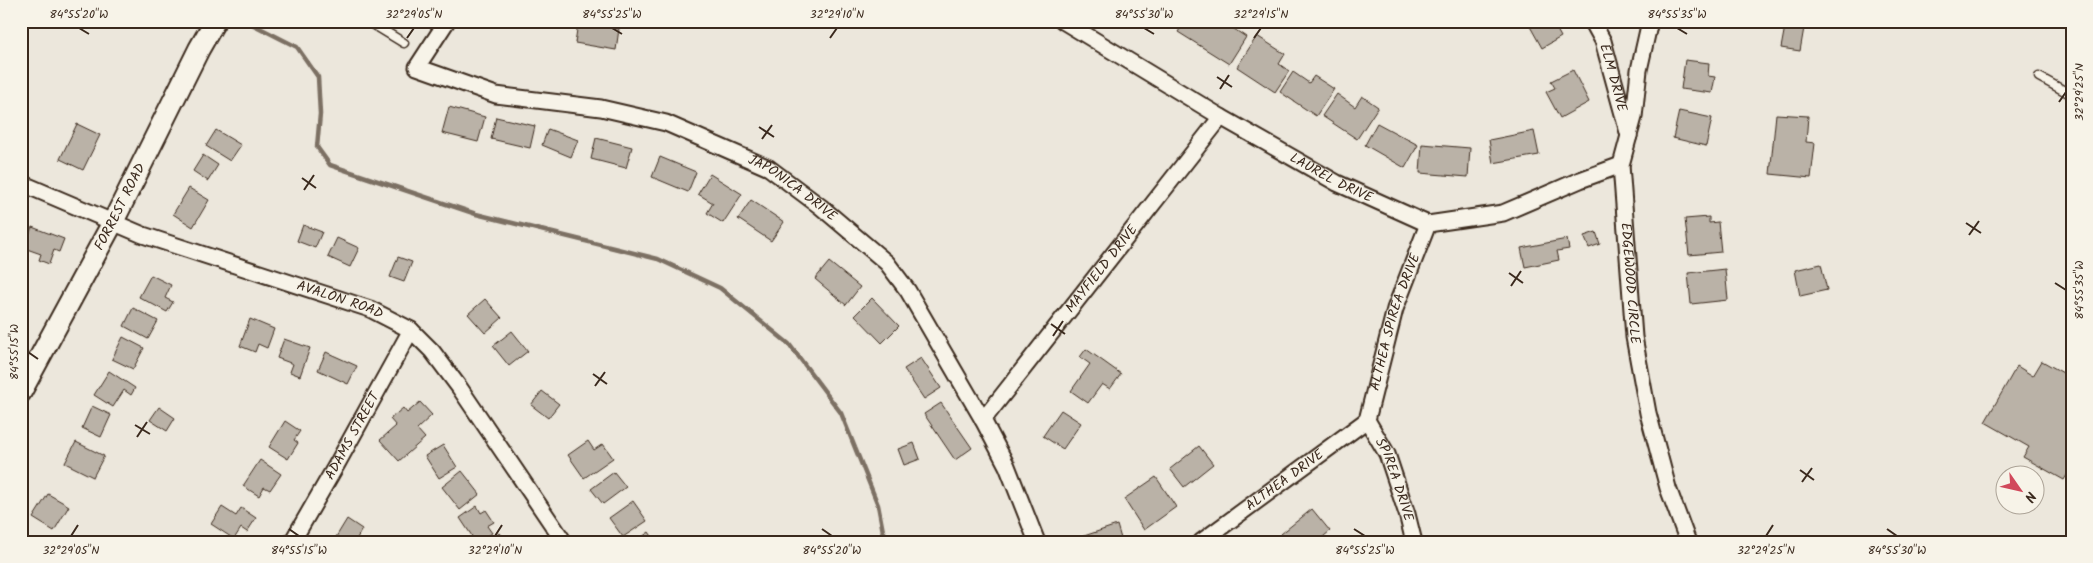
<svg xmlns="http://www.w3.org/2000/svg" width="2093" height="563" viewBox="0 0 2093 563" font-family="Kalam,sans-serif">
<rect width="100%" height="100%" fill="#ece7dc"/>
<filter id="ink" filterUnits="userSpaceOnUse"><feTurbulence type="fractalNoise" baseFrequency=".02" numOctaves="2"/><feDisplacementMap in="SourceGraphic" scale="10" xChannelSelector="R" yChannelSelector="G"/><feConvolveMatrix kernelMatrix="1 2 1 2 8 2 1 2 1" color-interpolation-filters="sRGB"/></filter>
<g filter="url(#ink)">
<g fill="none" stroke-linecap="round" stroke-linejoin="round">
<!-- stream -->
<path stroke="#7c7064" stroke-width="4.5" d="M246,21L297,47L318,77L320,114L317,147L330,165L476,214L658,259L720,288L789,344L841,413L878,505L885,542"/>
</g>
<!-- building -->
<g fill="#bab2a7" stroke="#3b2a1e">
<path d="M1185,21H1222L1246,37L1229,64L1178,32Z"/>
<path d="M1527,21H1552L1561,37L1542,48Z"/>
<path d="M1786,21L1805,22L1800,51L1781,48Z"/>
<path d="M578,23L619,29L616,50L575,43Z"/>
<path d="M1257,36L1285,54L1279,64L1289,71L1275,92L1237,67Z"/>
<path d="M1685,60L1709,63L1708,76L1715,77L1712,93L1681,89Z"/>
<path d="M1573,70L1589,102L1560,118L1546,92L1555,88L1551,81Z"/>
<path d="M1293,72L1309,83L1314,76L1334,89L1316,116L1280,92Z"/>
<path d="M1337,94L1355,107L1362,96L1378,107L1357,139L1322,116Z"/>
<path d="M449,107L485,117L478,142L442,133Z"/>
<path d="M1679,111L1712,118L1706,146L1673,138Z"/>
<path d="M1776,114L1808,116L1806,142L1815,143L1811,178L1770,174Z"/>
<path d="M496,117L535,126L530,148L491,139Z"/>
<path d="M1377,123L1418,145L1405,168L1365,145Z"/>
<path d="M77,124L100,135L83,170L60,159Z"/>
<path d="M548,129L578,140L571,157L542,145Z"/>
<path d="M216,130L241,145L230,161L206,146Z"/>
<path d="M1534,131L1539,155L1493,163L1489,140Z"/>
<path d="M596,138L632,147L626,168L591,159Z"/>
<path d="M1422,144L1470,148L1468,177L1420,173Z"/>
<path d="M203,155L218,165L208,181L193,171Z"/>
<path d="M660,157L696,172L688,192L652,177Z"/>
<path d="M710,174L742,194L723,223L707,213L713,203L698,194Z"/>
<path d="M189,188L209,200L193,227L173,214Z"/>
<path d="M751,200L784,222L771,241L738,219Z"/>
<path d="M1709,217V223L1718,222L1721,252L1689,255L1685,219Z"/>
<path d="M303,225L322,232L315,248L297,241Z"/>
<path d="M32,227L64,239L59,252L54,250L49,264L39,260L41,254L24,248Z"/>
<path d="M1596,232L1600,244L1589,248L1584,236Z"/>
<path d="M337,238L359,248L350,267L328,257Z"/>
<path d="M1567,239L1569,249L1557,251L1559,260L1525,267L1521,248Z"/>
<path d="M398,257L412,262L404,282L390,277Z"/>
<path d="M829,262L860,287L846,305L815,279Z"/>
<path d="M1821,264L1827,290L1800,296L1795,270Z"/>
<path d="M1725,269L1728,300L1691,304L1688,273Z"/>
<path d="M151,275L171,285L165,298L173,302L167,312L139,297Z"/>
<path d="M872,298L899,326L882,343L855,315Z"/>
<path d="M485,299L502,318L485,333L468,314Z"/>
<path d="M133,308L158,321L148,339L124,326Z"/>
<path d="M250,319L274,329L267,348L258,344L255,352L240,346Z"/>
<path d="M512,331L528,351L509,366L493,346Z"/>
<path d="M123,337L144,348L133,369L112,359Z"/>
<path d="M284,339L310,348L300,376L290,372L293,364L277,358Z"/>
<path d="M1086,349L1121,374L1110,389L1102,384L1088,403L1071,391L1090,364L1080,357Z"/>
<path d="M326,352L357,366L348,384L318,370Z"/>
<path d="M921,358L941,388L924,399L904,369Z"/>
<path d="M2042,361L2072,378L2068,385L2072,387V471L2070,470L2064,480L2023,457L2029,447L1985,422L2017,366L2033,376Z"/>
<path d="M109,371L135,388L131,395L124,390L113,407L94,395Z"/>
<path d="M542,391L559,404L548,418L531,405Z"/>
<path d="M420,402L432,415L417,429L425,438L399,461L380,440L396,426L390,419L403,408L407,413Z"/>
<path d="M941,403L972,448L955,460L924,414Z"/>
<path d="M92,406L111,415L101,437L82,428Z"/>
<path d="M159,407L175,418L167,431L150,420Z"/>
<path d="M1061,410L1081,423L1063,449L1043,436Z"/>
<path d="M285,421L300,431L294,440L298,443L288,459L269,447Z"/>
<path d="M588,441L594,450L603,444L613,458L584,478L568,455Z"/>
<path d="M76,442L104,456L93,477L65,463Z"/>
<path d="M914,443L920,459L904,465L898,449Z"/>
<path d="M443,445L457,467L439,478L425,456Z"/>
<path d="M1199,446L1213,464L1184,487L1170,469Z"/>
<path d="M260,460L281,474L270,490L264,487L259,496L243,486Z"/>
<path d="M462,471L480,494L460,510L442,487Z"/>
<path d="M614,472L626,487L603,504L591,489Z"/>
<path d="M1156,477L1176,507L1144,530L1124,499Z"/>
<path d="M48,494L69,506L54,531L33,518Z"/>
<path d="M633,501L647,521L623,537L609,518Z"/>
<path d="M477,506L481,513L486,510L494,522L487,526L492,533L479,542H463L472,536L460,518Z"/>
<path d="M222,507L236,516L241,508L256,518L247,532L241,528L234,539L211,524Z"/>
<path d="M1312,509L1330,531L1317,542H1287L1281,534Z"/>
<path d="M347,519L362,529L355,542H333Z"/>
<path d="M1117,525L1122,542H1080L1078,538Z"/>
<path d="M649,532L656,542H635Z"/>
<path d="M499,533L508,542H487Z"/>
</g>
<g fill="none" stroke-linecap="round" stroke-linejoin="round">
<defs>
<g id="service">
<path d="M368,21L404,43"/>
<path d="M2071,47L2072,48"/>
<path d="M2039,77L2072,95"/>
</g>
<g id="minor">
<path id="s1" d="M447,21L417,67L496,95L601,108L666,123L769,168L821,207L887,263L908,291L983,420L1007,466L1037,542"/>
<path id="s2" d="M1063,21L1221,117L1337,183L1428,224L1503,213L1580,180L1621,165"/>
<path id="s3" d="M1592,21L1603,41L1629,136"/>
<path id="s4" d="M1650,21L1639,70L1634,117L1621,165L1634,337L1648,413L1668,488L1688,542"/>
<path id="s5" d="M21,183L143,235L370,309L411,330L432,351L459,387L564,542"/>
<path id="s6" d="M983,420L1221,117"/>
<path id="s7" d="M1367,420L1395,309L1428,224"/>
<path id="s8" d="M1367,420L1387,454L1407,514L1414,542"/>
<path id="s9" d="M292,542L337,464L411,330"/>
<path id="s10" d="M1201,542L1367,420"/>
</g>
<g id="secondary">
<path id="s11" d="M21,392L113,222L199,49L215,21"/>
</g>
</defs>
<!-- service casing -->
<use href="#service" stroke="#3b2a1e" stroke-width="11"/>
<!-- minor casing -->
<use href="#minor" stroke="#3b2a1e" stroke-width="19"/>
<!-- secondary casing -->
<use href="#secondary" stroke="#3b2a1e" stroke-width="24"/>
<!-- service -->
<use href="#service" stroke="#f7f3e8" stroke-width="8"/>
<!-- minor -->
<use href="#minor" stroke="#f7f3e8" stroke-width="15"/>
<!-- secondary -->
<use href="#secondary" stroke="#f7f3e8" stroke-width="20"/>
</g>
</g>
<!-- ticks -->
<path fill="none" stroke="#3b2a1e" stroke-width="2" d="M79,28L89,34M612,28L622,34M1144,28L1154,34M1677,28L1687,34M407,38L414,28M830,38L837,28M1254,38L1261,28M1217,77L1232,87M1220,89L1229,75M2059,102L2066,92M759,127L774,137M762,139L772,125M302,178L316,188M304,190L314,175M1966,223L1981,233M1969,235L1979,221M1509,273L1523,283M2055,283L2066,290M1511,286L1521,271M1051,324L1065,334M1053,336L1063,321M28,352L38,359M593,374L607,384M595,386L605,372M135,425L150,434M137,437L147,422M1800,470L1814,480M1802,482L1812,468M289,529L299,536M822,529L832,536M1354,529L1365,536M1887,529L1897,536M71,536L78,525M495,536L502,525M1766,536L1773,525"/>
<g text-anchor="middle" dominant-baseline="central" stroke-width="4.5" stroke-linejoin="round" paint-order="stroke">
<!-- street labels -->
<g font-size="14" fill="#3b2a1e" stroke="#f7f3e8">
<text stroke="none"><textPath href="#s3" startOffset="61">ELM DRIVE</textPath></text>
<text stroke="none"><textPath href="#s2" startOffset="311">LAUREL DRIVE</textPath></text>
<text stroke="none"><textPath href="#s1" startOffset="454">JAPONICA DRIVE</textPath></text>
<text stroke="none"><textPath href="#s11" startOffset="210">FORREST ROAD</textPath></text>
<text stroke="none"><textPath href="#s6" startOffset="192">MAYFIELD DRIVE</textPath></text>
<text stroke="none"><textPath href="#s4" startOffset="266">EDGEWOOD CIRCLE</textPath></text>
<text stroke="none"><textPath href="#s5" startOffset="340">AVALON ROAD</textPath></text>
<text stroke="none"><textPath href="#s7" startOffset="102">ALTHEA SPIREA DRIVE</textPath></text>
<text stroke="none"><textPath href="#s9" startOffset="122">ADAMS STREET</textPath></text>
<text stroke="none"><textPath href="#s8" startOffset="66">SPIREA DRIVE</textPath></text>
<text stroke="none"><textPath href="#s10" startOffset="104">ALTHEA DRIVE</textPath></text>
</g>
</g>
<!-- margin -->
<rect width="2093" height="563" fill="none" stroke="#f7f3e8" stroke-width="55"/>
<!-- north arrow -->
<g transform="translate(2020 490) rotate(124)"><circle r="24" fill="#f7f3e8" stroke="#aca397"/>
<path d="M0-4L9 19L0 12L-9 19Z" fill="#d1495b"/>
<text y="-8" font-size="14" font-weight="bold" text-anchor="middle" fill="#3b2a1e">N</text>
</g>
<rect x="28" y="28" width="2038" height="508" fill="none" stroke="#3b2a1e" stroke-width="2"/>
<g font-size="12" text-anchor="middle" fill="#3b2a1e">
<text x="79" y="18">84°55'20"W</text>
<text x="414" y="18">32°29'05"N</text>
<text x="612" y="18">84°55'25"W</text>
<text x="837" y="18">32°29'10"N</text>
<text x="1144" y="18">84°55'30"W</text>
<text x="1261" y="18">32°29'15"N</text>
<text x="1677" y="18">84°55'35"W</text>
<text transform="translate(2079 92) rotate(-90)" y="4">32°29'25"N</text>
<text transform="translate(2079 290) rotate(-90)" y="4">84°55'35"W</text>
<text transform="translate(14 352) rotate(-90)" y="4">84°55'15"W</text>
<text x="71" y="554">32°29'05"N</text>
<text x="299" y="554">84°55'15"W</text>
<text x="495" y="554">32°29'10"N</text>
<text x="832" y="554">84°55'20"W</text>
<text x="1365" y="554">84°55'25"W</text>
<text x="1766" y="554">32°29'25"N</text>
<text x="1897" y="554">84°55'30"W</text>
</g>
</svg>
